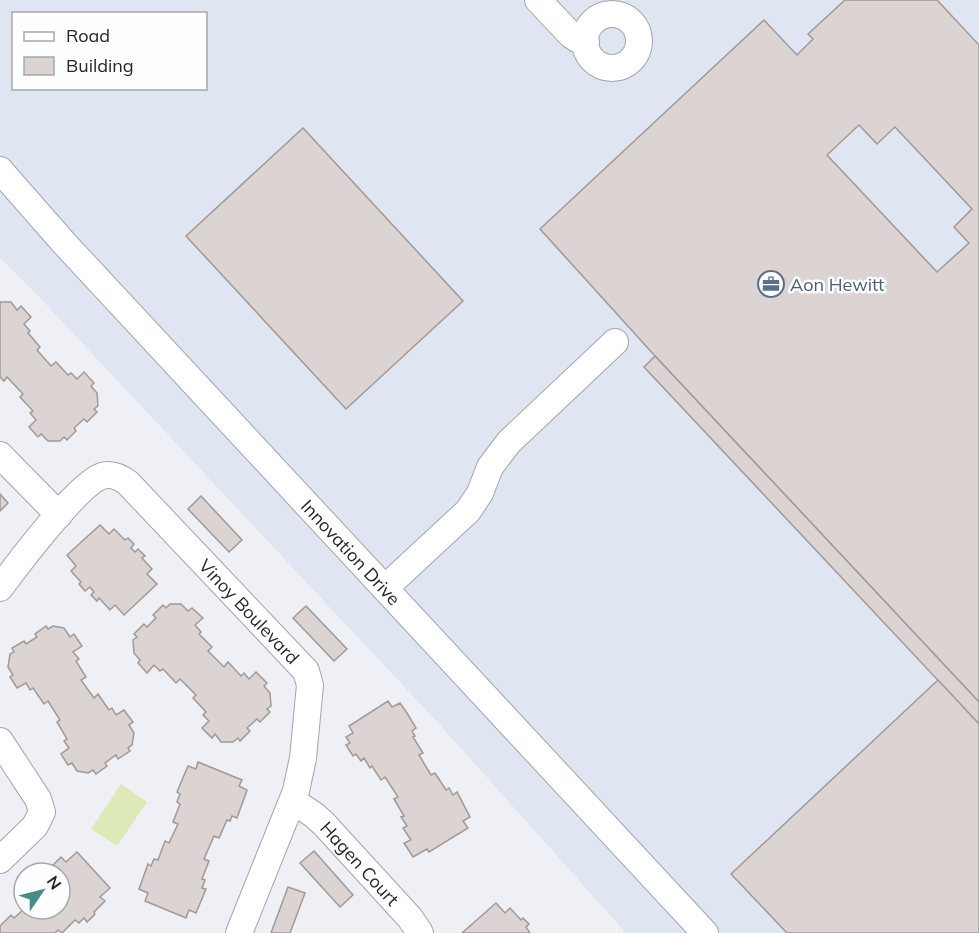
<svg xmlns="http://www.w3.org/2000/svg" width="979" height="933" viewBox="0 0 979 933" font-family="Mulish,sans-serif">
<rect width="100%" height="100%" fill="#eef0f6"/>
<!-- built -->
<path fill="#e0e5f2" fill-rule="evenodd" d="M0,0H979V933H626L441,726L39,297L0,258ZM14,14H206V88H14Z"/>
<!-- green -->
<path fill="#dde9b7" d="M121,784L147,802L117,846L91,829Z"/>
<!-- building -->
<g fill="#dbd4d2" stroke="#a09997" stroke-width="1.5" fill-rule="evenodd">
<path d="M845,0H937L979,45V702L655,356L540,229L764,20L797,55L813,39L808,34ZM859,125L877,144L895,127L972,209L954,227L969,243L937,272L827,155Z"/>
<path d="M303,128L463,301L346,409L186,236Z"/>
<path d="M0,302H11L17,310L21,306L31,317L24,324L30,331L28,333L40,347L37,350L51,366L56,362L68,375L71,373L77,379L84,372L94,383L91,386L97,393L98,406L94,409L97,412L87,422L84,419L74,428L76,431L67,440L64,437L60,441H48L41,434L38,437L29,427L36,420L30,413L33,411L20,397L23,394L7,377L4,381L0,377Z"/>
<path d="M655,356L979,702V724L644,367Z"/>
<path d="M0,494L8,503L0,511Z"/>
<path d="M201,496L242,540L229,552L188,509Z"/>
<path d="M100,525L109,534L114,529L125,540L128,538L134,544L131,548L135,552L138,549L145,556L142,558L152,569L147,574L157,584L124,615L115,605L110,610L99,598L97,601L91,595L94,592L90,587L85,591L79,584L81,582L71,571L76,566L67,555Z"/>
<path d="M170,604H181L188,611L192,608L203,618L195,625L201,632L199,634L212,647L208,651L224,667L228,662L241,676L244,673L249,679L256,672L267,683L264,686L270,693L271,706L267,709L270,712L260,722L257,719L247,728L250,731L240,741L238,738L233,742H221L215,734L212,738L202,728L209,721L203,715L206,712L193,698L196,695L180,679L176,683L163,669L160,671L154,665L147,673L138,663L140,660L134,653L133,640L137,637L134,634L144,624L147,627L156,618L153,615L163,605L166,608Z"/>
<path d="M306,606L347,649L334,661L293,618Z"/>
<path d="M46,626L48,629L53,626L64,628L70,637L74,634L82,646L73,652L79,659L76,661L86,677L81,680L94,698L98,694L109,710L112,708L116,715L124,710L133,722L129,725L134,733L132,745L128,748L130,751L118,759L116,755L105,763L107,766L96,774L93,770L88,773L77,771L72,763L68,765L61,754L69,748L64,741L67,739L57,722L60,720L48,701L44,704L33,688L30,690L26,683L17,688L10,677L13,675L8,667L10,654L14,652L12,648L24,641L26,644L37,637L35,634Z"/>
<path d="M938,680L979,724V933H787L731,874Z"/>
<path d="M388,701L392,707L400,703L407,713L416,728L412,731L415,736L413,737L423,753L419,755L431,775L435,773L446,790L449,788L453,795L457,792L470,817L463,821L468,828L429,852L427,849L413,857L404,843L411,840L403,828L407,826L401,817L404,816L394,799L398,797L385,777L381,780L372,766L370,768L364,758L361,761L356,754L353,756L346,745L350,743L346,737L353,733L349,726Z"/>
<path d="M198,762L242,780L239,786L247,790L237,818L232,816L230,821L227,820L219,838L214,836L204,859L209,861L202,879L205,880L202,888L206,889L196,913L189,910L186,918L145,901L148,893L139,889L148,864L151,866L154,859L158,860L165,841L169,843L178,824L173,822L180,804L177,802L180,794L177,792L188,766L196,769Z"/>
<path d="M314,851L353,895L340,907L300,863Z"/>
<path d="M77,852L110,888L100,897L105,901L94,912L95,914L87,922L84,918L79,923L75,920L62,933L58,930L55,933H0V926L11,915L14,918L24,909H60V873H40L49,865L51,867L61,857L66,862Z"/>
<path d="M288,887L305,893L290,933H271Z"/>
<path d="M496,903L505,913L510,908L521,920L523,918L529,924L526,927L530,933H462Z"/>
</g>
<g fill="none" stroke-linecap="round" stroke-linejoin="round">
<defs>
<g id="minor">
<path d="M538,0L571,35L577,39L586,42"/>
<circle cx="612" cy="41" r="27"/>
<path id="s1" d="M0,170L64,243L705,933"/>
<path d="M0,455L59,515"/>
<path id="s2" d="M0,588C17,565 78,484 102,476C112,473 120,477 128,483L306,671L310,685L303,758L296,791L239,933"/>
<path d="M385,588L468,511L480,493L490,467L509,442L615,342"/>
<path d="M0,741L38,799L42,812L35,826L0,860"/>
<path id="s3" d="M293,801L314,815L324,824L410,918L420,933"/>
</g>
</defs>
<!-- minor casing -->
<use href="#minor" stroke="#a2a5aa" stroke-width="28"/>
<!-- minor -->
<use href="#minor" stroke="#fff" stroke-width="26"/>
</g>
<!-- icons -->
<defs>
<symbol id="office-ring" viewBox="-11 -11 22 22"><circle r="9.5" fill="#fdfeff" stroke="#5c6f8a" stroke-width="1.5"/><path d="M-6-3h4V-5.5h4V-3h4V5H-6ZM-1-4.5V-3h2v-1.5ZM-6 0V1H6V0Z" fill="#5c6f8a"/></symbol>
</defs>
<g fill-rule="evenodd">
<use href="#office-ring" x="756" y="269" width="30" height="30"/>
</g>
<g text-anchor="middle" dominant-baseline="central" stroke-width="5" stroke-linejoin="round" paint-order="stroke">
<!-- service labels -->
<g font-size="18" fill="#4e5e75" stroke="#fdfeff" text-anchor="start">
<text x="790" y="284">Aon Hewitt</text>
</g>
<!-- street labels -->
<g font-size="18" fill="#252628" stroke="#fdfeff">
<text stroke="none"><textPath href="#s1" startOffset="519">Innovation Drive</textPath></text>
<text stroke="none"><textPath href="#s2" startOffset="357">Vinoy Boulevard</textPath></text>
<text stroke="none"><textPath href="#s3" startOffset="92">Hagen Court</textPath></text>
</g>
</g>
<!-- legend -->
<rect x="12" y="12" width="195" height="78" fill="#fdfeff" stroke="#a7a8a9" stroke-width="1.5"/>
<rect x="24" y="32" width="30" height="9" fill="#ffffff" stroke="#a7a8a9" stroke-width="1.5"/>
<text x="66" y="42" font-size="18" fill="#252628">Road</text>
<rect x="24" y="57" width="30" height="18" fill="#dbd4d2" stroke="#a7a8a9" stroke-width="1.5"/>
<text x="66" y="72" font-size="18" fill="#252628">Building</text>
<!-- north arrow -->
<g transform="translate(42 891) rotate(55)"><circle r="28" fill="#fdfeff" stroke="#a7a8a9" stroke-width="1.5"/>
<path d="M0-4.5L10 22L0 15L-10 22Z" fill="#478d85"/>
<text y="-9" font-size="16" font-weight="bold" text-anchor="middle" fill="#252628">N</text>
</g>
</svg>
